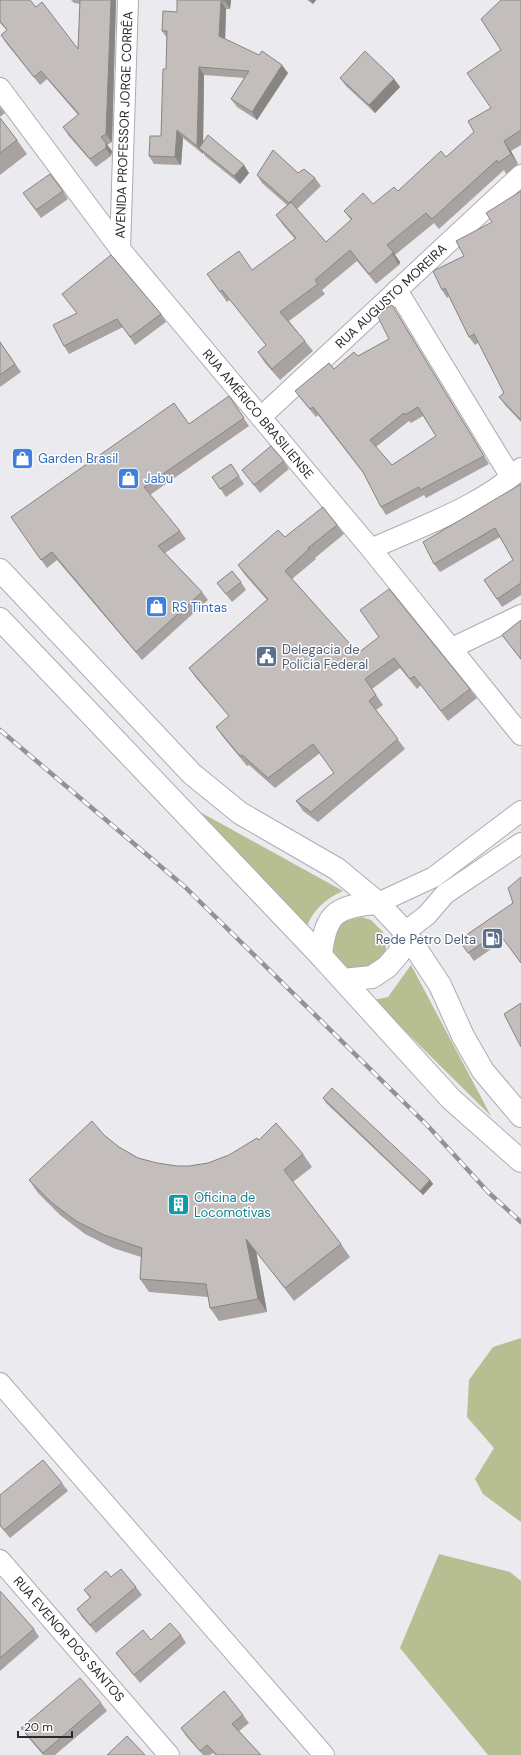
<svg xmlns="http://www.w3.org/2000/svg" width="521" height="1755" viewBox="0 0 521 1755" font-family="'DM Sans',sans-serif">
<rect width="100%" height="100%" fill="#eaeaef"/>
<!-- green -->
<g fill="#b7be91">
<path d="M200,812L343,891C325,899 314,909 306,928Z"/>
<path d="M362,917L371,920L383,932L386,949L383,958L361,972L343,968L332,952L334,934L338,926L345,921Z"/>
<path d="M411,965L491,1116L374,1000L388,997Z"/>
<path d="M521,1338V1522L483,1494L475,1479L494,1448L467,1417L469,1380L493,1347Z"/>
<path d="M439,1554L510,1572L521,1581V1755H488L400,1648Z"/>
</g>
<g fill="none" stroke-linecap="round" stroke-linejoin="round">
<defs>
<g id="minor">
<path d="M0,88L120,249L371,549L521,735"/>
<path d="M120,249L128,0"/>
<path d="M397,290L511,477"/>
<path d="M261,417L521,175"/>
<path d="M371,549C419,527 484,505 521,468"/>
<path d="M452,648L521,615"/>
<path d="M378,903L434,877L521,811"/>
<path d="M405,932L427,915L445,894L521,843"/>
<path d="M0,1383L324,1755"/>
<path d="M0,1560L169,1755"/>
</g>
<g id="major">
<path d="M0,570L192,774L240,813L337,869L378,903L405,932L440,985L463,1036L483,1071L521,1116"/>
<path d="M0,619L321,956L451,1099L521,1161"/>
<path d="M321,956C325,913 336,906 378,903"/>
<path d="M343,980L372,977L387,967L399,953L405,932"/>
</g>
</defs>
<!-- minor casing -->
<use href="#minor" stroke="#acacb1" stroke-width="22"/>
<!-- major casing -->
<use href="#major" stroke="#acacb1" stroke-width="24"/>
<!-- minor -->
<use href="#minor" stroke="#fff" stroke-width="20"/>
<!-- major -->
<use href="#major" stroke="#fff" stroke-width="22"/>
<defs>
<path id="rail" d="M0,730L185,887L427,1125L488,1192L521,1222"/>
</defs>
<!-- rail casing -->
<use href="#rail" stroke="#939397" stroke-width="4.5"/>
<!-- rail -->
<use href="#rail" stroke="#fff" stroke-width="3" stroke-dasharray="9" stroke-linecap="butt"/>
</g>
<!-- wall -->
<g fill="#a8a3a1" fill-rule="evenodd">
<path d="M0,0L36,7L78,49L80,4L74,3L71,0H116L112,142L107,145L112,151L111,156L96,167L68,135L63,127L78,115L47,79L40,85L6,43L1,35L7,30L0,23Z"/>
<path d="M177,0H231L230,9H226L225,39L288,73L257,120L237,107L231,99L244,78L204,75L203,142L249,173L240,184L205,156L203,152V154L183,138L181,165L154,164L149,156L161,136L166,69L167,38L162,31L177,12Z"/>
<path d="M307,0H316L313,4Z"/>
<path d="M521,0V145L511,151L518,164L506,174L504,170L439,229L434,223L395,255L400,262L399,265L376,284L357,261L322,290L325,294L289,321L313,351L280,380L265,363L258,352L266,345L230,300L227,302L207,274L252,270L295,239L283,225L276,215L287,205L262,183L257,175L298,173L315,178L321,186L297,209L326,242L351,220L344,211L373,204L398,191L446,157L474,132L491,108L501,50Z"/>
<path d="M340,78L394,79L400,87L375,113L346,86Z"/>
<path d="M0,107L5,113L0,117Z"/>
<path d="M0,118L17,140L27,154L0,175Z"/>
<path d="M63,191L68,199L41,218L23,193Z"/>
<path d="M521,191V422L505,405L499,397L504,393L479,342L475,345L469,337L449,296L447,298L442,290L464,256L492,222Z"/>
<path d="M62,294L161,314L166,322L135,345L123,327L69,354L64,346L77,313Z"/>
<path d="M397,313L489,464L426,498L424,495L386,515L381,507L364,474L318,415L316,417L301,399L295,391L389,339ZM423,416L436,436L392,465L376,447L409,421L411,423Z"/>
<path d="M0,342L21,372L0,387Z"/>
<path d="M229,396L249,426L150,495L180,531L186,539L165,553L202,592L208,600L142,660L57,560L47,568L11,517L189,424Z"/>
<path d="M284,461L289,469L260,493L242,470Z"/>
<path d="M231,464L244,484L226,497L212,477Z"/>
<path d="M521,484V595L502,607L484,580L513,560L500,537L440,572L434,564Z"/>
<path d="M337,525L344,534L315,558L316,559L292,579L358,653L379,637L470,689L477,698L448,721L421,685L417,689L400,668L372,689L383,705L376,710L405,749L318,822L303,811L296,801L334,773L320,753L275,788L249,765L247,766L223,737L216,727L229,716L196,678L189,668L267,600L245,575L238,565L285,537Z"/>
<path d="M241,582L246,590L232,602L217,583Z"/>
<path d="M521,620V660L502,635Z"/>
<path d="M521,877V963L504,940L474,961L459,940L513,903Z"/>
<path d="M323,1098L430,1180L433,1184L423,1195L326,1103Z"/>
<path d="M104,1135L119,1147L138,1158L157,1163L177,1166H189L208,1163L229,1155L259,1140L303,1154L312,1167L293,1182L341,1244L350,1257L294,1301L256,1251L267,1312L219,1321L210,1308L208,1297L149,1292L140,1279L141,1257L113,1248L85,1234L60,1215L38,1193L29,1180Z"/>
<path d="M62,1483L68,1491L10,1538L0,1526V1495Z"/>
<path d="M111,1577L136,1587L142,1595L96,1633L82,1617L77,1609L90,1598L84,1590Z"/>
<path d="M0,1591L34,1629L39,1637L0,1671Z"/>
<path d="M181,1635L186,1643L140,1683L122,1661L116,1653L151,1640Z"/>
<path d="M101,1703L107,1711L55,1755H43L27,1736L21,1728Z"/>
<path d="M243,1715L249,1723L239,1731L261,1755H215L213,1753L210,1755H203L186,1736L181,1728Z"/>
</g>
<!-- shaded-wall -->
<g fill="#888583">
<path d="M111,0H116L112,142L106,134Z"/>
<path d="M225,0H231L230,9L225,1Z"/>
<path d="M310,0H316L313,4Z"/>
<path d="M221,1L226,9L225,44L219,36Z"/>
<path d="M282,65L288,73L257,120L252,112Z"/>
<path d="M199,67L204,75L203,150L199,148L203,152V154L197,146Z"/>
<path d="M394,79L400,87L375,113L369,105Z"/>
<path d="M177,130L183,138L181,165L175,157Z"/>
<path d="M504,141L511,151L518,164L511,154Z"/>
<path d="M106,143L112,151L111,156L106,148Z"/>
<path d="M244,165L249,173L240,184L234,176Z"/>
<path d="M393,252L400,262L399,265L392,254Z"/>
<path d="M392,305L397,313L489,464L484,456Z"/>
<path d="M430,1180L433,1184L423,1195L420,1191Z"/>
<path d="M246,1239L256,1251L267,1312L258,1299Z"/>
</g>
<!-- building -->
<g fill="#c3bebb" stroke="#888583" fill-rule="evenodd">
<path d="M0,0H30L36,7L42,2L78,49L80,0H111L106,134L101,137L106,143V148L90,159L63,127L79,114L41,71L34,77L1,35L7,30L0,21Z"/>
<path d="M177,0H225V1H221L219,36L259,55L262,51L282,65L252,112L231,99L249,71L199,67L197,146L177,130L175,157L149,156L150,136H161L163,69H166L167,31H162L163,11L177,12Z"/>
<path d="M501,0H521V130L504,141L511,154L498,163L497,160L432,219L426,213L387,245L393,252L392,254L369,274L350,250L315,280L318,284L280,312L305,341L272,369L258,352L266,345L222,290L220,292L207,274L239,251L252,270L296,238L276,215L291,202L326,242L352,219L344,211L363,193L373,204L394,187L398,191L441,151L446,157L474,132L468,121L491,108L467,73L501,50L481,19Z"/>
<path d="M365,51L394,79L369,105L340,78Z"/>
<path d="M0,118L17,140L0,153Z"/>
<path d="M208,135L244,165L234,176L199,148Z"/>
<path d="M273,150L298,173L304,169L315,178L289,203L257,175Z"/>
<path d="M50,174L63,191L36,210L23,193Z"/>
<path d="M521,191V420L499,397L504,393L474,334L469,337L445,288L442,290L433,271L464,256L456,241L492,222L486,213Z"/>
<path d="M111,255L161,314L130,337L117,319L64,346L53,325L77,313L62,294Z"/>
<path d="M392,305L484,456L420,490L419,487L381,507L363,472L313,407L310,409L295,391L329,363L334,369L354,352L358,356L389,339L376,313ZM418,407L436,436L392,465L370,440L404,413L405,415Z"/>
<path d="M0,342L15,364L0,375Z"/>
<path d="M229,396L244,418L144,487L180,531L158,546L202,592L136,652L52,552L41,560L11,517L174,403L189,424Z"/>
<path d="M271,446L284,461L254,485L242,470Z"/>
<path d="M231,464L239,476L220,489L212,477Z"/>
<path d="M521,484V583L497,599L484,580L513,560L495,528L434,564L423,542Z"/>
<path d="M323,507L337,525L308,548L309,549L285,571L358,653L379,637L360,610L389,589L470,689L441,711L414,676L410,679L394,658L365,679L376,695L369,701L398,739L311,812L296,801L334,773L313,744L268,778L242,755L240,756L216,727L229,716L189,668L268,599L238,565L278,530L285,537Z"/>
<path d="M232,571L241,582L226,594L217,583Z"/>
<path d="M521,620V659L502,635Z"/>
<path d="M521,877V963L498,932L468,953L459,940L513,903L508,888Z"/>
<path d="M521,1003V1047L504,1014Z"/>
<path d="M332,1088L430,1180L420,1191L323,1098Z"/>
<path d="M92,1121L104,1135L119,1147L138,1158L157,1163L177,1166H189L208,1163L229,1155L257,1138L259,1140L276,1123L303,1154L284,1170L341,1244L285,1288L246,1239L258,1299L210,1308L206,1284L140,1279L142,1248L104,1235L76,1221L51,1202L29,1180Z"/>
<path d="M43,1460L62,1483L4,1530L0,1525V1495Z"/>
<path d="M121,1569L136,1587L90,1625L77,1609L91,1597L84,1590L106,1571L111,1577Z"/>
<path d="M0,1591L34,1629L0,1658Z"/>
<path d="M170,1623L181,1635L134,1675L116,1653L143,1630L151,1640Z"/>
<path d="M80,1678L101,1703L43,1753L21,1728Z"/>
<path d="M224,1691L243,1715L232,1724L261,1755H217L207,1745L200,1751L181,1728Z"/>
<path d="M127,1736L145,1755H107Z"/>
</g>
<!-- icons -->
<defs>
<symbol id="shop-square" viewBox="-11 -11 22 22"><rect x="-9" y="-9" width="18" height="18" rx="4" fill="#3f7fe0" stroke="#fff"/><path d="M-5-2.5h2.3a2.7 3.5 0 0 1 5.4 0H5L5.5 6h-11ZM-1.5-2.5h3a1.5 2.3 0 0 0-3 0Z" fill="#fff"/></symbol>
<symbol id="civic-square" viewBox="-11 -11 22 22"><rect x="-9" y="-9" width="18" height="18" rx="4" fill="#5c6f8a" stroke="#fff"/><path d="M-.6-6.5H3V-4.5H.6V-3L4-1V1h2V6H-6V1h2V-1L-.6-3ZM-1.2 2.5V6h2.4V2.5Z" fill="#fff"/></symbol>
<symbol id="fuel-square" viewBox="-11 -11 22 22"><rect x="-9" y="-9" width="18" height="18" rx="4" fill="#5c6f8a" stroke="#fff"/><path d="M-5.5-6h7V0h2V4h1.3V-2.5L3-4.5l.8-.8L6-3V5H2.5V1h-1V6h-7ZM-4.2-4.7v3.2H.2V-4.7Z" fill="#fff"/></symbol>
<symbol id="building-square" viewBox="-11 -11 22 22"><rect x="-9" y="-9" width="18" height="18" rx="4" fill="#0f9aa8" stroke="#fff"/><path d="M-4-6H4V6H1V3H-1V6H-4ZM-2.5-4.3h1.7v1.8h-1.7ZM.8-4.3h1.7v1.8H.8ZM-2.5-1h1.7V.8h-1.7ZM.8-1h1.7V.8H.8Z" fill="#fff"/></symbol>
</defs>
<g fill-rule="evenodd">
<use href="#shop-square" x="10" y="446" width="25" height="25"/>
<use href="#shop-square" x="116" y="466" width="25" height="25"/>
<use href="#shop-square" x="144" y="594" width="25" height="25"/>
<use href="#civic-square" x="254" y="644" width="25" height="25"/>
<use href="#fuel-square" x="480" y="926" width="25" height="25"/>
<use href="#building-square" x="166" y="1192" width="25" height="25"/>
</g>
<g text-anchor="middle" dominant-baseline="central" stroke-width="3" stroke-linejoin="round" paint-order="stroke">
<!-- street labels -->
<g font-size="13" fill="#2a2a2c" stroke="#fff">
<text transform="translate(124 125) rotate(-88)">AVENIDA PROFESSOR JORGE CORRÊA</text>
<text transform="translate(391 296) rotate(-43)">RUA AUGUSTO MOREIRA</text>
<text transform="translate(258 414) rotate(50)">RUA AMÉRICO BRASILIENSE</text>
<text transform="translate(69 1639) rotate(49)">RUA EVENOR DOS SANTOS</text>
</g>
<!-- shop labels -->
<g font-size="13" fill="#366cbe" stroke="#fff" text-anchor="start">
<text x="38" y="458">Garden Brasil</text>
<text x="144" y="478">Jabu</text>
<text x="172" y="607">RS Tintas</text>
</g>
<!-- service labels -->
<g font-size="13" fill="#4e5e75" stroke="#fff" text-anchor="start">
<text x="282" y="649">Delegacia de<tspan x="282" dy="15">Polícia Federal</tspan></text>
<text x="476" y="939" text-anchor="end">Rede Petro Delta</text>
</g>
<!-- culture labels -->
<g font-size="13" fill="#0d838f" stroke="#fff" text-anchor="start">
<text x="194" y="1197">Oficina de<tspan x="194" dy="15">Locomotivas</tspan></text>
</g>
</g>
<!-- scale -->
<path d="M18 1731v6h54v-6" fill="none" stroke="#2a2a2c" stroke-width="2"/>
<text x="24" y="1731" font-size="12" fill="#2a2a2c" stroke="#ffffff" stroke-width="3" paint-order="stroke">20 m</text>
</svg>
